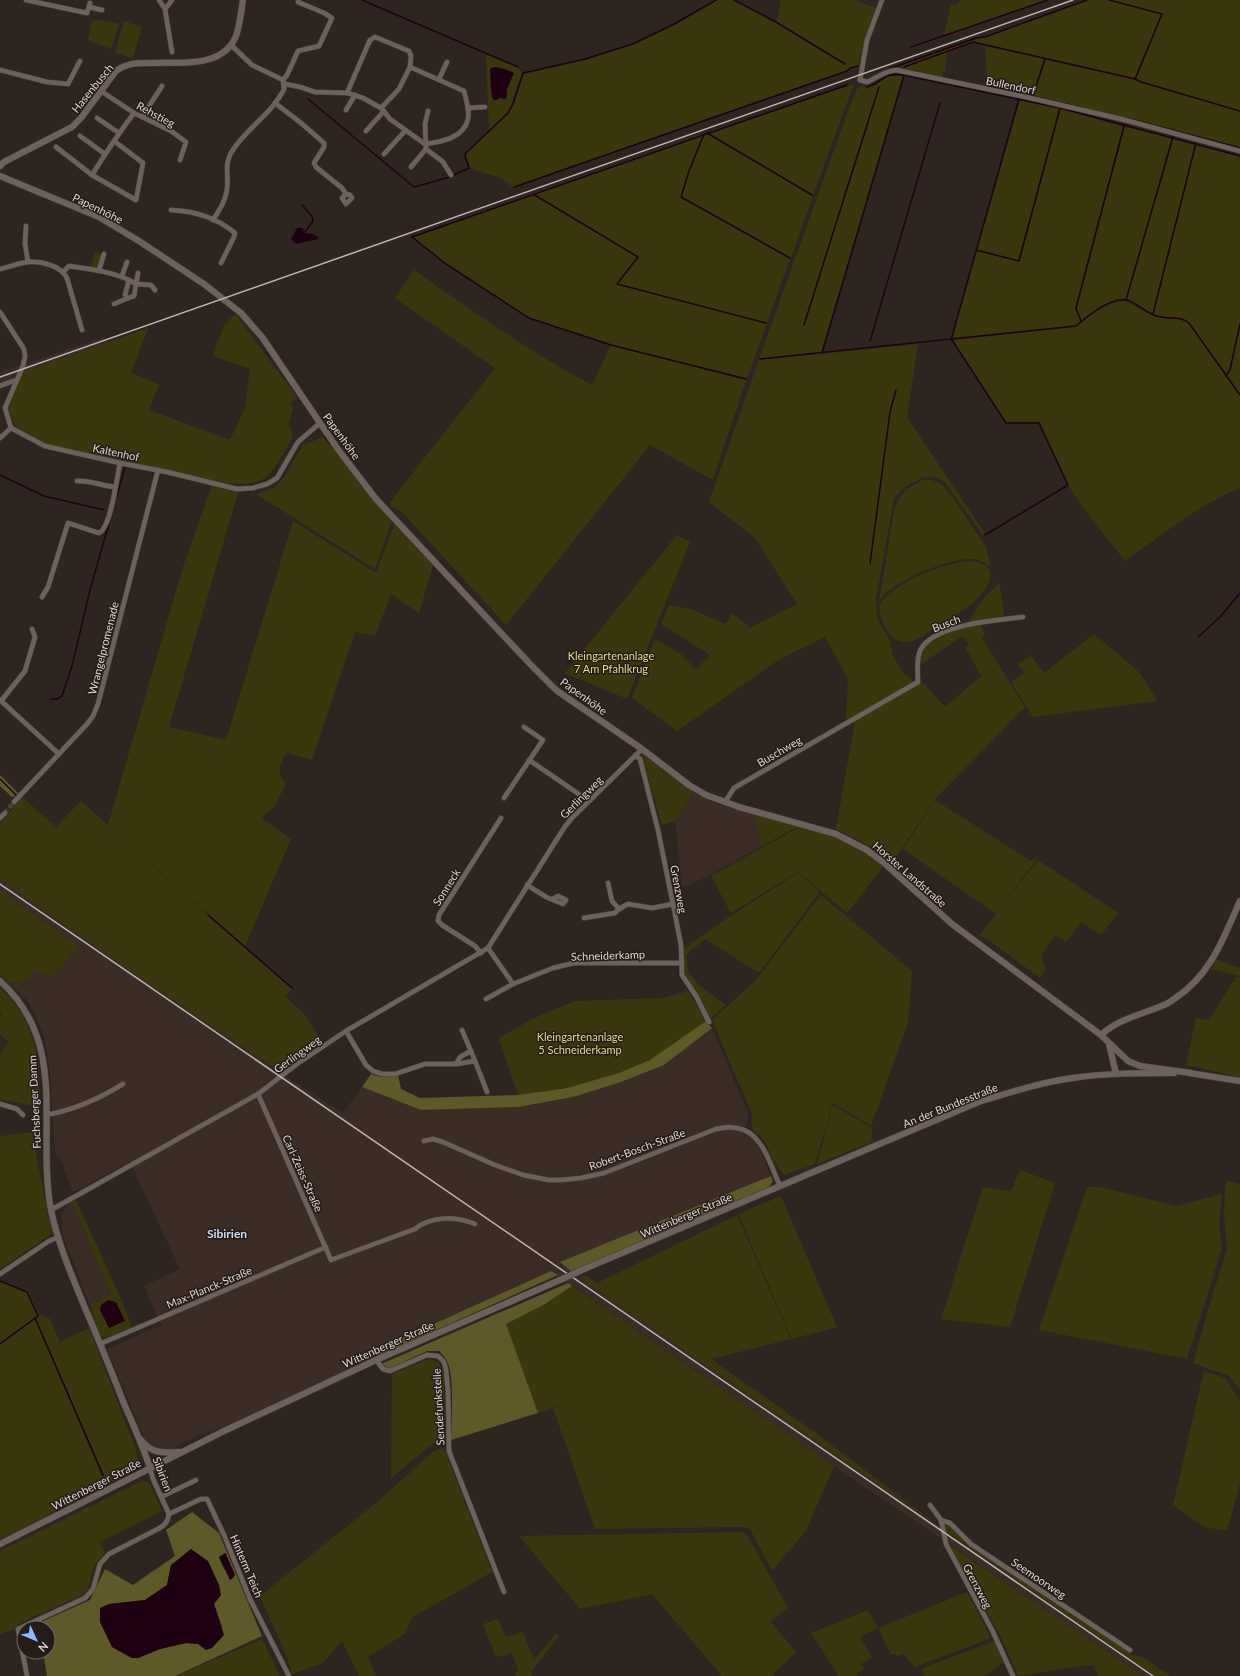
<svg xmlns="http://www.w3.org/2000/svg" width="1240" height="1676" viewBox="0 0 1240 1676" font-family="Lato,sans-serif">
<rect width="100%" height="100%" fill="#2f2520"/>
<!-- built -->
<g fill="#3c2c26">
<path d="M104,337L107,344L21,373L13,379L0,383V372Z"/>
<path d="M694,791L717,804L754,814L762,846L710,875L682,888L675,821Z"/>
<path d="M0,879L156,989L279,1072L343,1113L362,1087L421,1110L518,1107L573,1097L621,1082L664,1065L712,1028L748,1113L747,1123L745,1125L746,1133L758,1145L771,1176L560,1262L580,1278L1155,1676H1143L834,1466L551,1271L372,1353L374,1358L220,1428L197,1436L171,1449L158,1450L150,1446L145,1440L107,1349L161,1325L144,1286L180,1269L130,1162L73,1192L61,1160L56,1154L54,1141L50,1072L45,1039L34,1012L26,999L10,984L27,980L36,968L78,945L0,891Z"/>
<path d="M72,1202L111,1296L90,1305L63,1236L61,1216L66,1207Z"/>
</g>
<!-- green -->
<g fill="#3a370f" fill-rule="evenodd">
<path d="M718,0H733L776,23L824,52L777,22L781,0H859V2L876,8L865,39L858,66L851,67L847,71L513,187L501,178L472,169L465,156L466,153L509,113L524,74L586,60L633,44L675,25Z"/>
<path d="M962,0H1045L944,36L951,3L955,5Z"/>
<path d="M1088,0H1107L1158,13L1110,0H1240V147L1126,118L1033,96L1045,60L1135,79L1141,82L1214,104L1136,79L1155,32L1135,78L973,42L898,68L890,69L976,39L985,37Z"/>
<path d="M100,20L119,24L111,49L88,40L92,21Z"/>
<path d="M124,21L142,27L133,58L115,53Z"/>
<path d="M985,46L1044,59L1032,96L984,85L987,78Z"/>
<path d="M947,52L945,71H942V78L902,70L901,68Z"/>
<path d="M486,54L517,67L522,73L508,113L489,131ZM490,71L514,73L507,89L508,94L506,99L492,97V85Z"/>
<path d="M894,74L904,76L821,353L759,359L851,103L858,87C871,88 872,86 882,79C885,77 890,76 894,74Z"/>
<path d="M854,84L813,195L709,133Z"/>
<path d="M1020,100L1060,109L1018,260L977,250Z"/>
<path d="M1061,109L1124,127L1075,308L1079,318L1076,308L1125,127L1172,137L1126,299C1106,302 1090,313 1076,326L952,339L976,251L1019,261Z"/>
<path d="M707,134L813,196L791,258L681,196L689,171L704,135Z"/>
<path d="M703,135L689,171L681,197L790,259L767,323L617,284L767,324L747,378L611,345L530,318L447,264L413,237L533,195L636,255L638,257L618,283L638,257L636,255L534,194Z"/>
<path d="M1173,138L1195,144L1158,296L1196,144L1240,156V322L1230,370L1227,374L1189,323L1183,318L1156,316L1126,300Z"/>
<path d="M95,252L102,254L98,269L91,267Z"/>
<path d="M414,270C472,311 529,351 592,385L611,345L746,380L713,480L650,445L506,625L401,511L392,507L390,502L495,368L395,298Z"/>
<path d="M1125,301L1155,317L1182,319L1189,323L1240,396V488C1198,505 1162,535 1125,561L1089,516L1068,485L1039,422H1006L953,340L1076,327C1090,314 1106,303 1125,301Z"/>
<path d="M235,314L272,363L298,399L291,402L293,410L288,424L292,430L293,436C269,480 266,490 213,481L46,444L15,426L8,409L21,373L148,328L131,373L159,384L149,410L230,440L245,408L250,369L213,356L224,325Z"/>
<path d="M1240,326V394L1227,374L1230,370Z"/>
<path d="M918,344L907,417L985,534L983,535L944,481L934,477L922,478L906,486L894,499L876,599L877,615L879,622L890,641L893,656L904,674L915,682L846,721L848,679L825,637L780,659L677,731L632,698L655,639L681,654L696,669L710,655L661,624L669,605L691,609L726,624L732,613L750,627L740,633L797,604L755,538L709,502L759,360Z"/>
<path d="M324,437L370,497L392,520L375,569L256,494L276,487L285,476L303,445Z"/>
<path d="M923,480H932L941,484L951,495L986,547L991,567C985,563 979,559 972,559C948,558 892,581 879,601L894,511C899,495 907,487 923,480Z"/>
<path d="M212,485L238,493L169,727L226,740L293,521L376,573L395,523L433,565L419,613L391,594L375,636L355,632L312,760L287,753C279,765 276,773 286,784L274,807L263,816V819L291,839L245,946L112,830L292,989L285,996L306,1016L321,1041L280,1072L146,982L0,879V824L22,797L56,827L81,801L108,825L183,567Z"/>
<path d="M677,535L690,542L627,699L565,673Z"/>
<path d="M972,561C979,562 990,565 990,574C991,596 956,615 941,624C931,630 920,640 908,642C889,644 880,621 879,606C892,582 946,562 972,561Z"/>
<path d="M999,582L1004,611L1002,618L969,622C974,613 979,604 985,597C990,591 995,589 999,582Z"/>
<path d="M980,624L985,635L982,638L1025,707L935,799L892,863L866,844L836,829L855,721L922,682L945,707L981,676L965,647L969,644L962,636L919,666C920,661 920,655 922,650C932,631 960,628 980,624Z"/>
<path d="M1094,634L1137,670L1146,682L1157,701L1033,717L1011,682L1024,673L1018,664L1031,655L1044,673Z"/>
<path d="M641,754L694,791L675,821L662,825Z"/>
<path d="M935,800L1031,861L1035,858L1037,859L996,914L903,849Z"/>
<path d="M754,814L797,827L762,846Z"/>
<path d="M798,828L827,834L865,852L883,867L847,913L798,872L731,913L711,876Z"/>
<path d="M1038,860L1118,913L1101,935L1081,922L1066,942L1055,935L1041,956L1046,969L1040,978L987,939L979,936Z"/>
<path d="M798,873L820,892L759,973L705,939L686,955L689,973L698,984L726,1005L709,1020L686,980L683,949L732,915Z"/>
<path d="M0,891L78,945L64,965L49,978L36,969L27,980L10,984L0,974Z"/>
<path d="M821,895L912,971L908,1023L871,1126L833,1103L815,1164L784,1175L774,1162L765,1142L752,1128V1114L712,1020L755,981Z"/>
<path d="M1216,959L1240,968V976L1211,969Z"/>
<path d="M1236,977H1240V1077L1186,1065L1196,1018L1209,1020Z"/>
<path d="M0,988C21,1006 34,1034 38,1061C40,1076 39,1091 40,1105L32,1106L0,1099V1054L9,1042L0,1035V1016L2,1013L0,1011Z"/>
<path d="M688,991L706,1021C688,1034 670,1049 650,1060C609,1081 563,1089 518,1095L499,1038L532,1019L575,1001L663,998Z"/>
<path d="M833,1105L872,1128L871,1142L817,1164Z"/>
<path d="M32,1132L48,1216L53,1233L0,1269V1136Z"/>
<path d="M1020,1170L1055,1183L1010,1327L941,1319L983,1187L1011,1191Z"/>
<path d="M1227,1181L1240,1184V1390L1229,1376L1193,1363L1208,1310L1227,1250L1224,1213L1225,1187Z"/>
<path d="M1087,1187H1100L1176,1206L1222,1194L1219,1224L1222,1248L1187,1359L1039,1330Z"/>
<path d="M781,1196L837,1327L792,1339L738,1214Z"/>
<path d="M76,1200L119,1294L132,1328L107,1338L100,1336L90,1305L111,1295L72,1202Z"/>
<path d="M737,1215L791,1339L711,1359L813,1431L940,1527L580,1278L586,1275L597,1283Z"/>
<path d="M0,1280L28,1291L39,1315L0,1343Z"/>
<path d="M572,1286L834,1466L806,1531L772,1571L750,1529L744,1527L595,1529L553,1408L598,1395L538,1413L505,1324L545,1304Z"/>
<path d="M41,1315L50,1319L60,1342L89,1328L135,1447L138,1460V1464L134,1467L136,1470L0,1539V1344L35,1319L103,1479L105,1478L36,1319Z"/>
<path d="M429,1359L438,1362L442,1369L444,1378L446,1440L433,1443L391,1478L392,1374Z"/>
<path d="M1204,1371L1225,1378L1240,1401V1483L1227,1531L1204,1527L1173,1505Z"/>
<path d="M444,1448L492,1572L411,1618L406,1633L368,1657L376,1676H359L342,1641L323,1663L292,1674L287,1657L260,1596L375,1504L434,1451Z"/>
<path d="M143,1480L150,1484L162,1511L100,1542L105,1553L94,1566L88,1589L82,1595L24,1621L17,1625L15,1629L0,1634V1551Z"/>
<path d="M946,1523L971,1545L1129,1651L1132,1655L1142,1657L1170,1676H1155L1130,1659L946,1531L945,1524Z"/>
<path d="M742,1532L747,1535L788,1608L771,1622L796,1652L771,1676H722L652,1594L580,1609L519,1536Z"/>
<path d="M948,1544L1143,1676H1098L1093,1665L1073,1667L1018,1676L1000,1635Z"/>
<path d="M967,1592L991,1638L915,1667L903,1654L897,1656L893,1654L891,1655L878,1628L860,1637L872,1657L861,1664L864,1669L856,1673L858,1676H839L811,1633L868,1610L878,1628Z"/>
<path d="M498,1619L506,1637L523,1632L534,1660L557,1633L559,1636L531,1672L533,1676H515L518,1670L512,1653L496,1657L483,1624Z"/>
<path d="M262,1639L280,1676H176Z"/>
<path d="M994,1641L1004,1662L984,1676H926L921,1669Z"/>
</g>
<!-- forest -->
<g fill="#5d5928" fill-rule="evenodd">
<path d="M0,775L19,794L12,797L0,786Z"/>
<path d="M706,1021L712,1028L664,1065L621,1082L573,1097L518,1107L421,1110L362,1087L371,1074L381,1077L398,1075L401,1089L420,1098L518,1095L567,1088L619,1073L650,1060Z"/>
<path d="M771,1176L773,1181L769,1187L571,1271L560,1262Z"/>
<path d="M551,1271L558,1275L374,1358L372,1352Z"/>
<path d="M568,1283L572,1286L545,1304L506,1324L538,1413L451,1440C451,1419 455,1378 447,1361C445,1357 442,1354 439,1351H427L389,1369L381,1364Z"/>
<path d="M192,1512L219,1533L262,1636L175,1676H47L43,1652H48V1628H39V1623L90,1600L105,1569L133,1585L175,1556L166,1530ZM226,1553L235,1575L224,1569L219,1557ZM171,1565L214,1604L222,1627L198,1644L186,1643L160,1649L138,1658H132L112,1647L109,1604L145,1600L167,1585Z"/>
</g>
<!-- water -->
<g fill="#1f0013">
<path d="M496,67L505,69L514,73L507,89L506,99L499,98L497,100H494C490,96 491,78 490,70L491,68Z"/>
<path d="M297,228H303L304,233L313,234L318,237L319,239L296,244L291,239Z"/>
<path d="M108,1300L116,1302L125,1321L109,1328L100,1310L101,1305Z"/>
<path d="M191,1549L208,1561L219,1585L221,1595L214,1604L224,1635L212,1648L206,1650L198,1644L186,1643L160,1649L138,1658H132L112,1647L100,1622V1608L109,1604L145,1600L167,1585L171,1565Z"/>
<path d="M225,1553L235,1575L233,1578L230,1580L219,1557Z"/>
</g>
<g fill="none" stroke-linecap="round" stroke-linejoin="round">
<!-- stream -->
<g stroke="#1f0013" stroke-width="1.5">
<path d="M362,0L518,67"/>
<path d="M734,0L776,22L845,64"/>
<path d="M1109,0L1162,14L1135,79"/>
<path d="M911,47L1048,0"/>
<path d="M904,67L973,42L1135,79L1141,82L1240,111"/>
<path d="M892,68L976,38L985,37L1087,0"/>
<path d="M987,86L1024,94"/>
<path d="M867,87C885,82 882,72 904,75L1060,108L1240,156"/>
<path d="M1028,95L1083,108"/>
<path d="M1033,96L1045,59"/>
<path d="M308,99L414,187L450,177"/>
<path d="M1127,118L1240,148"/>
<path d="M707,133L812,195"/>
<path d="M704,134L689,171L681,197L790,258"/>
<path d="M454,175L469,168L465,156L466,153L508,113L513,104L523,73L585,59L633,44L674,24L716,0"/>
<path d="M514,187L847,71L850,68L858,66"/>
<path d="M533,194L638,257L617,284L766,323"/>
<path d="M302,205L312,216L313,221L304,233"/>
<path d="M412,237L847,85"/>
<path d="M412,237L446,264L529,318L611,345L746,379"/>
<path d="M976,250L1019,261L1060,108"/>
<path d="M1126,300L1173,137"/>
<path d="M1153,314L1196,143"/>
<path d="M1081,321L1076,308L1124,126"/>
<path d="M804,325L879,87"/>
<path d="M951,340L1019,99"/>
<path d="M952,340L1006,423H1039L1068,485L985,535"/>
<path d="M870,341L940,103"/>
<path d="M822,353L904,75"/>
<path d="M760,359L1076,326C1086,317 1112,296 1127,300C1137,303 1146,313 1157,316C1168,320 1179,315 1189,323L1240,395"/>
<path d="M1227,374L1230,370L1240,324"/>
<path d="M325,437L336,451"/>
<path d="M0,475L44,496L104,510"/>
<path d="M870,564L890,412L896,390"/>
<path d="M1198,637L1221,616L1240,593"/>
<path d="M521,659L531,669"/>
<path d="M51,699H57L62,696L72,666L90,590L125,467"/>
<path d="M0,779L17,796"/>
<path d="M208,915L292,988"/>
<path d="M0,1281L27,1292L38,1316L0,1344"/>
<path d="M35,1318L103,1475"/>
</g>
<!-- street-tunnel -->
<path stroke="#49403b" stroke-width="4.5" stroke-dasharray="4.5 2" stroke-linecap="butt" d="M5,813L14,802"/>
<defs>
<g id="street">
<path d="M26,0L87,13L90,3"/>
<path d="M159,0L165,9L172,52"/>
<path d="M882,0L867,40L860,80L867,82C877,78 884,71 896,70L1026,97L1125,120L1240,151"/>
<path d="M89,7L102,10"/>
<path d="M165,9L172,0"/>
<path d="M0,70L47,82L68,84L80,61"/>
<path d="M439,79L447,62"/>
<path d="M283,80L287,75L298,51L319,46L332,18L324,13L298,2"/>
<path d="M285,84L300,87L315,92L348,93L363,98L381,108L390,119L425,144C441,142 464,138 468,119C470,110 466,100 464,91L410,67L399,89L381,108"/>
<path d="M101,91L134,113L171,131L186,142L180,160"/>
<path d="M347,93L370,40L375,37L409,51L411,56L410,67"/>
<path d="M275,103L301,123L324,143V147L314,163L316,167L342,188L346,194L350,195L352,198L346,204L342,198L346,194"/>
<path d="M468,108L485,107"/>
<path d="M346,110L355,95"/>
<path d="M428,111L425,124L426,149L443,162L451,175"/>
<path d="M142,117L162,86"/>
<path d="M97,118L119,133"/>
<path d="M366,131L384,111"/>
<path d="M80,136L105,154"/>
<path d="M114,141L143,163L136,200L92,175C105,154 119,133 134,113"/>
<path d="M56,147L92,175"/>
<path d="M384,154L405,131"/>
<path d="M411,167L426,149"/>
<path d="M171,210C194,211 217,218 235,233L234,237L221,263"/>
<path d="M213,220C219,210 226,201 227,189C229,177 224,165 231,153C245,129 272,114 284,89L283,80L252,65L231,45"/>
<path d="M26,226L25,244L28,262"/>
<path d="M0,269C9,267 19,263 28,262C42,261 61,266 67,278L82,330"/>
<path d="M99,270L104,254"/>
<path d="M64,271L69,266C89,269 110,271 129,280L125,295L128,298L134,296L136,284L129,280"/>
<path d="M138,273L136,284L151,285L155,290"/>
<path d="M122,276L127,262"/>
<path d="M114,304L128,298"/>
<path d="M0,312L24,349L25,356L23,366L5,408L11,428L45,446L120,463L167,472L237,489L253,488L267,484L277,478L298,442L320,423"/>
<path d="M0,386L16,380"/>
<path d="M0,438L11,428"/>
<path d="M77,481C90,480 102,486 115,487"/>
<path d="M42,597L48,587L68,523L99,533C111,528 117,477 120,463"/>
<path d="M0,700L59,754"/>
<path d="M1,701L25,671L35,637L32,629"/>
<path d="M636,756L640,759L658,830L673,904L681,945L682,975L696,996L709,1022"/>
<path d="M529,760L589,801"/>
<path d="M504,798L543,740L524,727"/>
<path d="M14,802L87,724L93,716L98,704L158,470"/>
<path d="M725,802L734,788L918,682C918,672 916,660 920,651C932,624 997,620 1023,617"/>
<path d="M0,818L5,813"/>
<path d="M608,883L612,901L619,909L628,904L652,908L673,904"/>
<path d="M527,885L546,897L563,904L566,900L558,896L553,899"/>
<path d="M584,918L615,913L619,909"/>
<path d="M488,948L513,984L553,968L574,963H682"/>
<path d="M481,953L475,946L442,925L438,921L439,915L501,818"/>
<path d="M486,999L513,984"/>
<path d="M462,1030L475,1061"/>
<path d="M346,1031L366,1065L373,1071L382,1074H395L425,1064H456L475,1061L487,1092"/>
<path d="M456,1064L460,1057L471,1051"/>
<path d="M258,1094L331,1260L415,1229C431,1216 456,1216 475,1224"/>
<path d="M0,1104L17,1109L23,1115"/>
<path d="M46,1115C74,1110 99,1099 123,1084"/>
<path d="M424,1141L433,1139L443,1142L495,1165L523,1175L549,1180H561L581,1178L604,1173L716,1129C759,1119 766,1155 780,1186"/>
<path d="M51,1210L258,1094L297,1064L346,1031L488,948L564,828L571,819L642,749"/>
<path d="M0,1274L49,1241L59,1237"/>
<path d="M100,1344L326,1247"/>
<path d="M376,1360L383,1369L390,1371L427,1355L438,1356L444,1362L446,1370L448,1390L449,1451L504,1592"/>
<path d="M161,1497L196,1480"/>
<path d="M930,1505L941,1520L946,1544L992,1630L1013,1676"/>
<path d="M169,1514L201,1499H207L224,1535L250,1599L289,1676"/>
<path d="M941,1520L950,1523L971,1544L1130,1650"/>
<path d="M27,1676L18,1629L85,1598L93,1589L100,1564L109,1554L158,1529C165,1525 168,1522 169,1514L153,1479L150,1468"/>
</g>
<g id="secondary">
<path d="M0,166L4,162L72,127L81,118L116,71C128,62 140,63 154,63C182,62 223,68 236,36C240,25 241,12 243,0"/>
<path d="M0,176L99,217L139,241L204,284L241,313L262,337L337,448L376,499L529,663L556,690L585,710L642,749L689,785L706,795L739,807L836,834L867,850L883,862L952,924L1101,1035L1128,1061L1140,1066L1191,1073"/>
<path d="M0,981C70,1044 36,1130 51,1210C58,1244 72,1276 85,1308C99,1340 112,1373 125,1406C134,1426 143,1447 150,1468"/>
<path d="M1101,1035C1118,1019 1143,1014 1164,1005C1169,1003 1173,1000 1177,997C1211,974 1224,937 1240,901"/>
<path d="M1109,1044L1116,1074"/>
<path d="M1189,1073L1240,1081"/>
<path d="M584,1269L981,1101C1012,1092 1042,1082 1073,1078C1106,1073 1140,1073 1174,1073"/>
<path d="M141,1440C152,1454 163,1453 179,1452"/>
<path d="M0,1544L224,1431L376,1360L560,1280"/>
</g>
</defs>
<!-- street casing -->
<use href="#street" stroke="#4b433f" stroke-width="5.5"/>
<!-- secondary casing -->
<use href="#secondary" stroke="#4b433f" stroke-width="7"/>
<!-- street -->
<use href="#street" stroke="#6d615c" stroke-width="4.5"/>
<!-- secondary -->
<use href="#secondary" stroke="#6d615c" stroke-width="6"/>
<!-- rail -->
<g stroke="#bdb6b3" stroke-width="1.5">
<path d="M0,377L1073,0"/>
<path d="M0,884L1153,1676"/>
</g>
<defs>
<path id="secondary-bridge" d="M560,1280L584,1269"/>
</defs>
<!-- secondary-bridge casing -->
<use href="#secondary-bridge" stroke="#4b433f" stroke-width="7" stroke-linecap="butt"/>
<!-- secondary-bridge -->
<use href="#secondary-bridge" stroke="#6d615c" stroke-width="6"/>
</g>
<g text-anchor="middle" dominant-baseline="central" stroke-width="3" stroke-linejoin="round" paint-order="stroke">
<!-- street labels -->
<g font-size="11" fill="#dfd8d5" stroke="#251b17">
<text transform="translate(1011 85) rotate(12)">Bullendorf</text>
<text transform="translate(92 88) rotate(-51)">Hasenbusch</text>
<text transform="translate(156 114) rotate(28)">Rehstieg</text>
<text transform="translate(98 208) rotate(26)">Papenhöhe</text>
<text transform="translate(342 436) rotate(54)">Papenhöhe</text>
<text transform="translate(116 452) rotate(12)">Kaltenhof</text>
<text transform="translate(946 623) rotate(-21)">Busch</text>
<text transform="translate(103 648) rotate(-76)">Wrangelpromenade</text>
<text transform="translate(584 696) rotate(36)">Papenhöhe</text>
<text transform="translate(779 751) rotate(-30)">Buschweg</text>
<text transform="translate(581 797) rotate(-45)">Gerlingweg</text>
<text transform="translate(910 874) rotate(41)">Horster Landstraße</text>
<text transform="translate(446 887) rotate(-58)">Sonneck</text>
<text transform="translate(679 889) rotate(79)">Grenzweg</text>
<text transform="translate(608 955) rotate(-2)">Schneiderkamp</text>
<text transform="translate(297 1054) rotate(-36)">Gerlingweg</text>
<text transform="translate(34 1102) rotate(-93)">Fuchsberger Damm</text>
<text transform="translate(950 1105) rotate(-22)">An der Bundesstraße</text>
<text transform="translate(637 1149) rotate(-20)">Robert-Bosch-Straße</text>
<text transform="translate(303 1173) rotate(66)">Carl-Zeiss-Straße</text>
<text transform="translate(686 1215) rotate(-23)">Wittenberger Straße</text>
<text transform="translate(209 1287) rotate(-23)">Max-Planck-Straße</text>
<text transform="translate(388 1344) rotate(-24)">Wittenberger Straße</text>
<text transform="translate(438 1407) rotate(-93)">Sendefunkstelle</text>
<text transform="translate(163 1474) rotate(69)">Sibirien</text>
<text transform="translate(96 1484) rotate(-27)">Wittenberger Straße</text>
<text transform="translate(247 1566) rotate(67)">Hinterm Teich</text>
<text transform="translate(1039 1578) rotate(34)">Seemoorweg</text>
<text transform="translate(978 1586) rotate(62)">Grenzweg</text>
</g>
<!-- park labels -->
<g font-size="11" fill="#e2dc8e" stroke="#251b17">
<text x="611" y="655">Kleingartenanlage<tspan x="611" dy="13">7 Am Pfahlkrug</tspan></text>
<text x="580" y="1036">Kleingartenanlage<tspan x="580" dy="13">5 Schneiderkamp</tspan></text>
</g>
<!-- neighbourhood labels -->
<g font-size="12" font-weight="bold" fill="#cbddf6" stroke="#251b17">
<text x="227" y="1233">Sibirien</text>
</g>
</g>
<!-- north arrow -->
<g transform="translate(36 1640) rotate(134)"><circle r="19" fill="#251b17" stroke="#6f6763"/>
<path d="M0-3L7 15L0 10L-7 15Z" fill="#8abafc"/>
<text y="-6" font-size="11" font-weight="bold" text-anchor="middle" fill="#dfd8d5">N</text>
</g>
</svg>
